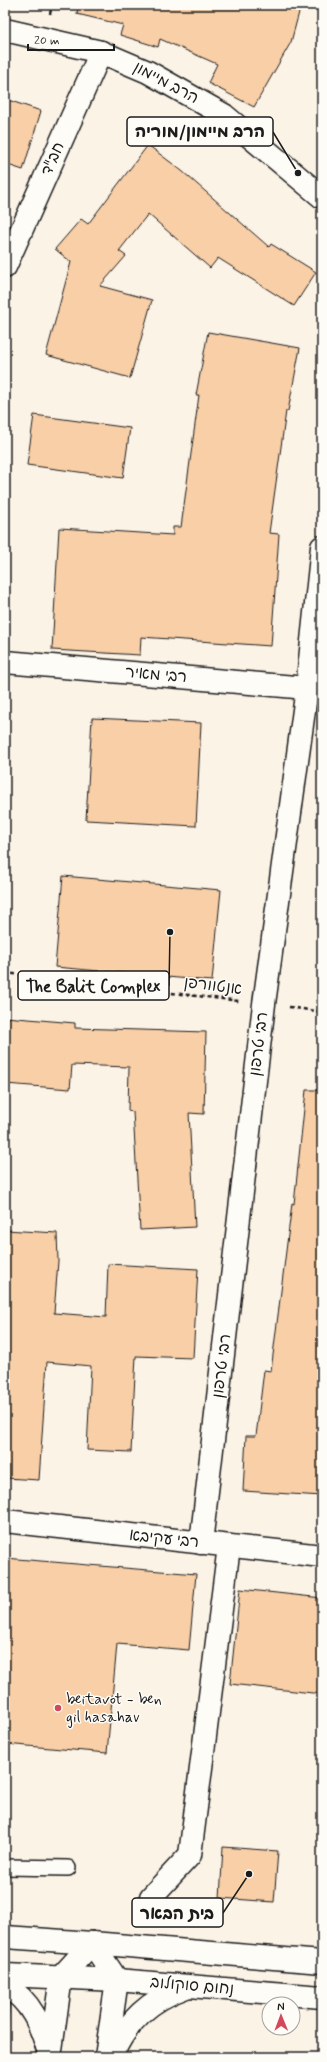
<svg xmlns="http://www.w3.org/2000/svg" width="327" height="2062" viewBox="0 0 327 2062" font-family="Mynerve,'Playpen Sans Hebrew',sans-serif">
<rect width="100%" height="100%" fill="#fcf3e7"/>
<filter id="ink" filterUnits="userSpaceOnUse"><feTurbulence type="fractalNoise" baseFrequency=".025" numOctaves="2"/><feDisplacementMap in="SourceGraphic" scale="8" xChannelSelector="R" yChannelSelector="G"/><feConvolveMatrix kernelMatrix="1 2 1 2 8 2 1 2 1" color-interpolation-filters="sRGB"/></filter>
<g filter="url(#ink)">
<!-- green -->
<path fill="#a9d797" stroke="#627a5a" d="M5,1999H10L5,2057Z"/>
<!-- building -->
<g fill="#f8cfa7" stroke="#1c1c1c">
<path d="M78,5H301L291,42L254,107L208,83L217,64L160,39L158,47L120,35L123,25L77,14Z"/>
<path d="M5,99L41,111L23,170L5,164Z"/>
<path d="M148,145L182,171L269,247L271,244L316,272L294,306L218,258L210,268L148,214L119,251L126,256L100,286L152,300L130,378L46,355L71,262L55,249L81,219L88,224Z"/>
<path d="M208,332L300,348L288,411H286L269,533L279,534L271,646L141,637L140,655L52,650L59,528L173,535V527H181L199,395H196Z"/>
<path d="M34,415L130,428L123,478L27,465Z"/>
<path d="M92,718L201,723L196,826L86,820Z"/>
<path d="M63,876L221,890L212,981L55,967Z"/>
<path d="M5,1017L75,1023V1028L206,1032L204,1114L189,1113L195,1227L140,1230L133,1112L128,1111L129,1067L72,1065L70,1089L5,1084Z"/>
<path d="M306,1090H322V1496L243,1491L246,1436H256L264,1370L271,1371L292,1203L294,1204Z"/>
<path d="M5,1230L57,1233L58,1261L54,1313L106,1317L108,1264L198,1269L193,1358L136,1356L131,1452L87,1450L91,1366L47,1362L39,1480L5,1478Z"/>
<path d="M5,1558L196,1574L189,1650L117,1644L107,1753L5,1744Z"/>
<path d="M240,1589L322,1598V1694L230,1684Z"/>
<path d="M223,1847L278,1851L274,1902L220,1898Z"/>
</g>
<g fill="none" stroke-linecap="round" stroke-linejoin="round">
<defs>
<path id="service" d="M5,1867L68,1868"/>
<path id="pedestrian" d="M151,1897L190,1855L229,1546"/>
<g id="minor">
<path d="M5,30L101,52L148,72L224,115L322,197"/>
<path d="M5,267L101,52"/>
<path d="M5,662L307,688"/>
<path d="M5,1521L322,1556"/>
<path d="M201,1543L264,1004L307,688L322,547"/>
</g>
<g id="tertiary">
<path d="M5,1937L92,1943"/>
<path d="M5,1975L117,1980"/>
</g>
<g id="secondary">
<path d="M92,1943L322,1962"/>
<path d="M92,1943L117,1980L106,2057"/>
<path d="M117,1980L322,1997"/>
<path d="M5,1986C31,2000 41,2026 49,2053"/>
<path d="M50,2057L61,1977L92,1943"/>
<path d="M111,2057C127,2021 149,2000 186,1987"/>
</g>
</defs>
<!-- service casing -->
<use href="#service" stroke="#1c1c1c" stroke-width="18"/>
<!-- pedestrian casing -->
<use href="#pedestrian" stroke="#1c1c1c" stroke-width="25"/>
<!-- minor casing -->
<use href="#minor" stroke="#1c1c1c" stroke-width="25"/>
<!-- tertiary casing -->
<use href="#tertiary" stroke="#1c1c1c" stroke-width="25"/>
<!-- secondary casing -->
<use href="#secondary" stroke="#1c1c1c" stroke-width="25"/>
<!-- path -->
<g stroke="#1c1c1c" stroke-width="2.5" stroke-dasharray="4 3" stroke-linecap="butt">
<path d="M50,14L52,5"/>
<path d="M5,973L239,1001"/>
<path d="M289,1007L322,1012"/>
</g>
<!-- service -->
<use href="#service" stroke="#fdfcf7" stroke-width="15"/>
<!-- pedestrian -->
<use href="#pedestrian" stroke="#fdfcf7" stroke-width="22"/>
<!-- minor -->
<use href="#minor" stroke="#fdfcf7" stroke-width="22"/>
<!-- tertiary -->
<use href="#tertiary" stroke="#fdfcf7" stroke-width="22"/>
<!-- secondary -->
<use href="#secondary" stroke="#fdfcf7" stroke-width="22"/>
</g>
</g>
<!-- markers -->
<circle fill="#d1495b" stroke="#fdfcf7" stroke-width="1.5" cx="58" cy="1708" r="4"/>
<g text-anchor="middle" dominant-baseline="central" stroke-width="3" stroke-linejoin="round" paint-order="stroke">
<!-- street labels -->
<g font-size="16" fill="#1c1c1c" stroke="#fdfcf7">
<text transform="translate(166 83) rotate(28)">הרב מיימון</text>
<text transform="translate(53 159) rotate(-66)">חב"ד</text>
<text transform="translate(156 675) rotate(5)">רבי מאיר</text>
<text transform="translate(213 986) rotate(7)">אנטוורפן</text>
<text transform="translate(259 1044) rotate(-83)">רבי טרפון</text>
<text transform="translate(222 1366) rotate(-83)">רבי טרפון</text>
<text transform="translate(164 1539) rotate(6)">רבי עקיבא</text>
<text transform="translate(192 1986) rotate(5)">נחום סוקולוב</text>
</g>
<!-- poi labels -->
<g font-size="16" fill="#1c1c1c" stroke="#fdfcf7" text-anchor="start">
<text x="66" y="1699">beitavot - ben<tspan x="66" dy="18">gil hasahav</tspan></text>
</g>
</g>
<!-- callouts -->
<path fill="none" stroke="#1c1c1c" stroke-width="1.5" d="M298 173L273 132M170 932L169 986M249 1874L223 1913"/>
<g fill="#1c1c1c" stroke="#fdfcf7" stroke-width="1.5">
<circle cx="298" cy="173" r="4"/>
<circle cx="170" cy="932" r="4"/>
<circle cx="249" cy="1874" r="4"/>
</g>
<g fill="#fdfcf7" stroke="#1c1c1c" stroke-width="1.5">
<rect x="127" y="117" width="146" height="29" rx="4"/>
<rect x="18" y="971" width="151" height="29" rx="4"/>
<rect x="132" y="1898" width="91" height="29" rx="4"/>
</g>
<g font-size="17" text-anchor="middle" font-weight="bold" fill="#1c1c1c">
<text x="200" y="137">הרב מיימון/מוריה</text>
<text x="93" y="992">The Balit Complex</text>
<text x="177" y="1919">בית הבאר</text>
</g>
<!-- margin -->
<rect width="327" height="2062" fill="none" stroke="#fdfcf7" stroke-width="20"/>
<rect x="10" y="10" width="307" height="2042" fill="none" stroke="#1c1c1c" stroke-width="1.5" filter="url(#ink)"/>
<!-- north arrow -->
<g transform="translate(281 2016) rotate(359)"><circle r="19" fill="#fdfcf7" stroke="#a3a29f"/>
<path d="M0-3L7 15L0 10L-7 15Z" fill="#d1495b"/>
<text y="-6" font-size="11" font-weight="bold" text-anchor="middle" fill="#1c1c1c">N</text>
</g>
<!-- scale -->
<path d="M28 44v6h86v-6" fill="none" stroke="#1c1c1c" stroke-width="2"/>
<text x="34" y="44" font-size="12" fill="#1c1c1c" stroke="#fdfcf7" stroke-width="3" paint-order="stroke">20 m</text>
</svg>
